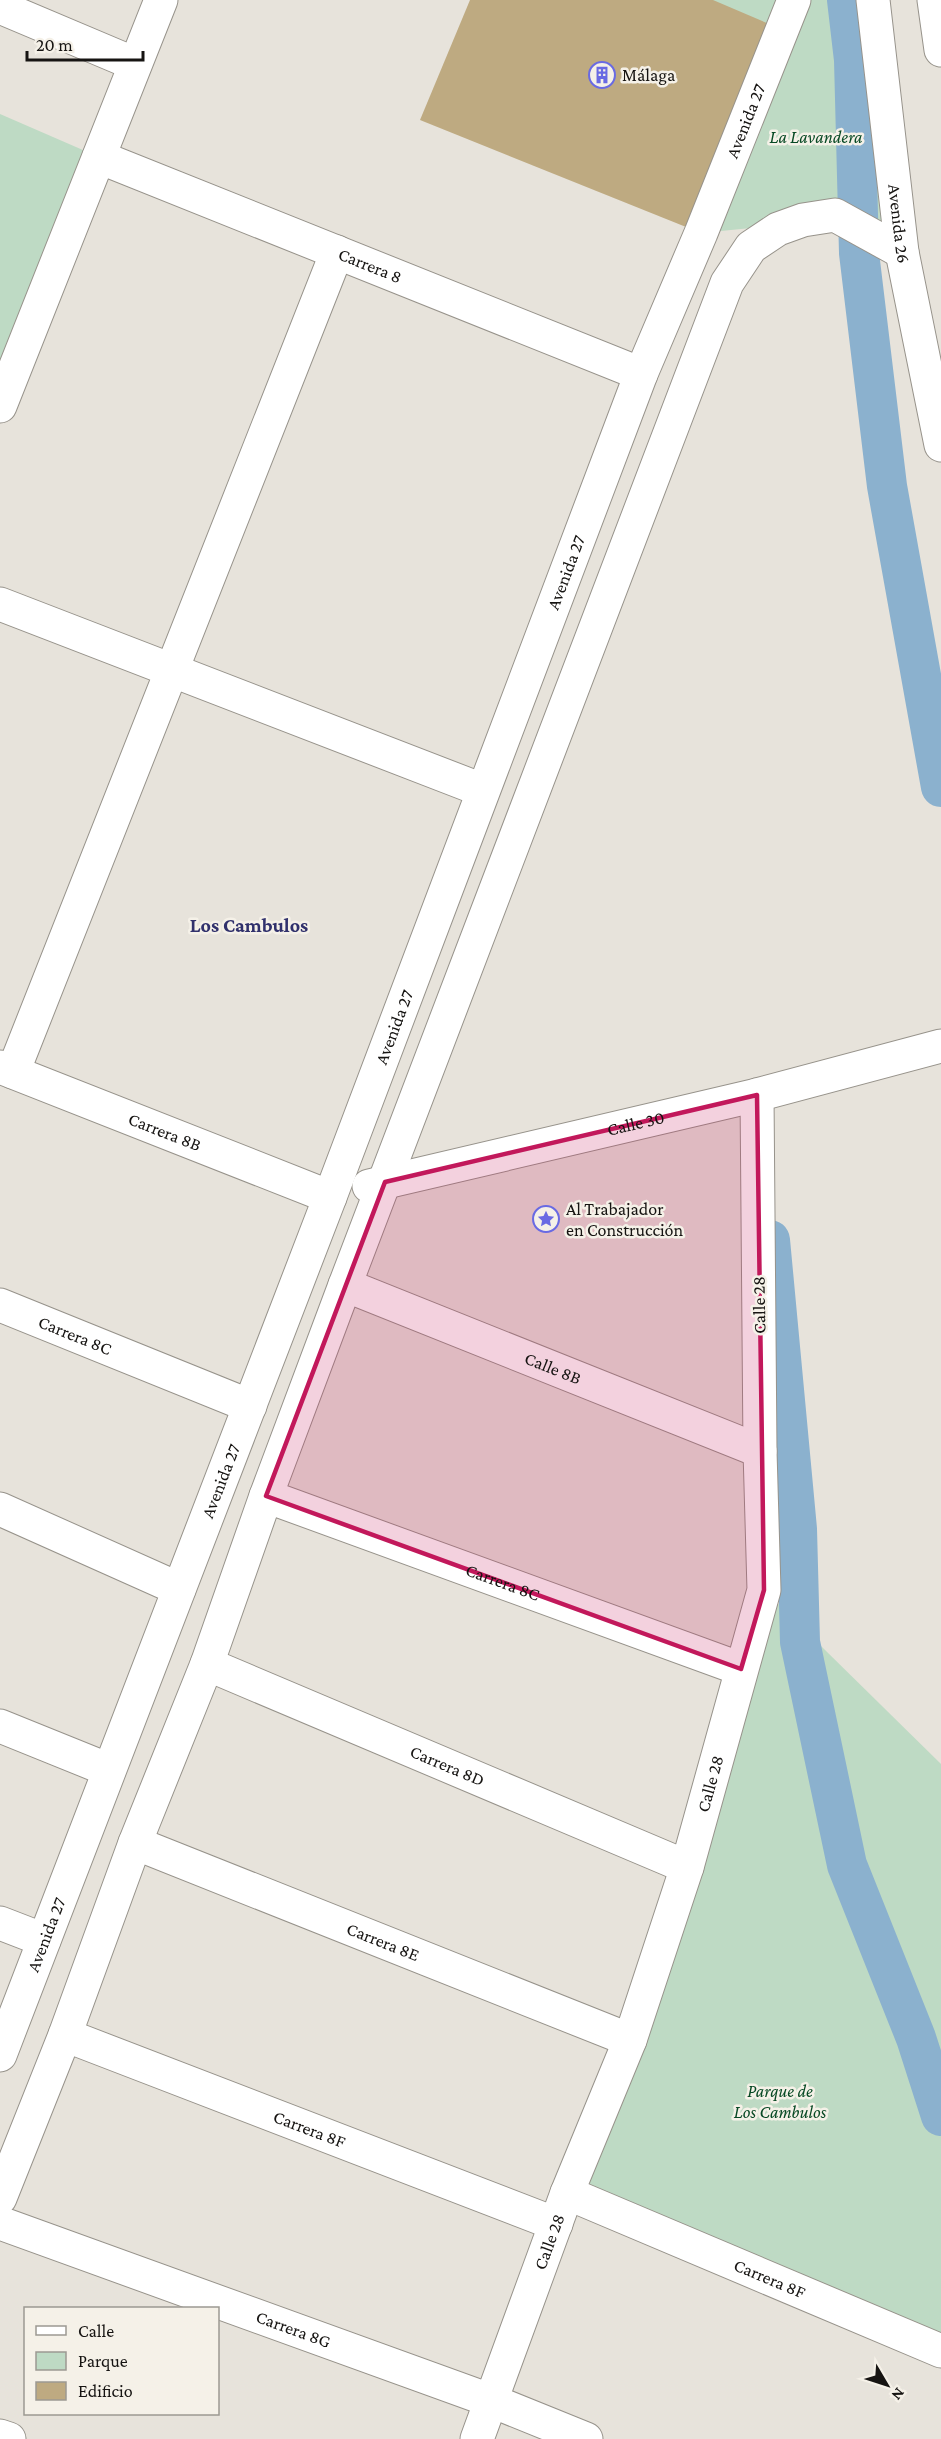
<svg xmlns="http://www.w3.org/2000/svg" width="941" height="2439" viewBox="0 0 941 2439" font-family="'Crimson Pro',serif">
<rect width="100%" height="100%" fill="#e7e3db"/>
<!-- green -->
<g fill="#bedac4">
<path d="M713,0H873L902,252L841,212L761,227L701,233Z"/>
<path d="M0,114L99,157L0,406Z"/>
<path d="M764,1590L941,1764V2344L574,2191Z"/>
</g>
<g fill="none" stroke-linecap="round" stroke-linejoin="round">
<!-- canal -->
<g stroke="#8bb1ce" stroke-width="40">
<path d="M847,0L854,60L859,253L887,486L941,787"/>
<path d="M770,1240L797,1529L800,1642L847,1865L916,2038L941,2116"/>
</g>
</g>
<!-- building -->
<path fill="#beaa81" d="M470,0H713L783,30L701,233L420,120Z"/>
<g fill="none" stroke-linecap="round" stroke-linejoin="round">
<defs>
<g id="street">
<path d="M0,7L135,64"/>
<path id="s1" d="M99,157L641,374"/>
<path d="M0,406L161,0"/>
<path d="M0,604L482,790"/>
<path id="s2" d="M0,1067L330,1197"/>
<path d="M13,1072L337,252"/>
<path id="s3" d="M345,1285L760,1451"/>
<path id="s4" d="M0,1305L250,1406"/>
<path id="s5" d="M266,1496L741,1669"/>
<path d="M0,1509L179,1589"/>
<path id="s6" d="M207,1664L687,1867"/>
<path d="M0,1726L109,1770"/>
<path id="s7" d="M135,1843L630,2040"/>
<path d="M0,1923L44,1940"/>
<path id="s8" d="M65,2035L556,2224"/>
<path id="s9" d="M567,2193L941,2351"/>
<path id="s10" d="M0,2223L492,2401L586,2439"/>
<path d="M0,2436L9,2439"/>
<path id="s11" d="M477,2439L567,2193L630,2040L687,1867L764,1590L760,1451L757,1095"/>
</g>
<g id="secondary">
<path id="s12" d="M369,1186L757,1095L941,1046"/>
<path id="s13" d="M0,2055L330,1197L641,374L701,233L794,0"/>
<path d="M0,2198L65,2035L135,1843L207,1664L266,1496L345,1285L727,283L751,247L778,229L803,220L835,215L902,252"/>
</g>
<g id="primary">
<path id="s14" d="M873,0L902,252L941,445"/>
<path d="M934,0L941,50"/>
</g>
</defs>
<!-- street casing -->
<use href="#street" stroke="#97938b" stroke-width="35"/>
<!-- secondary casing -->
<use href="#secondary" stroke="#97938b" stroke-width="35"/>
<!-- primary casing -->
<use href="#primary" stroke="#97938b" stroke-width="35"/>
<!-- street -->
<use href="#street" stroke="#fff" stroke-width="33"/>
<!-- secondary -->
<use href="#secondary" stroke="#fff" stroke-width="33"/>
<!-- primary -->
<use href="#primary" stroke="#fff" stroke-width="33"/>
</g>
<!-- marked area -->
<path fill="#c2185b" fill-opacity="0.2" stroke="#c2185b" stroke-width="4.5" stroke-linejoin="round" d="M757,1095L764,1590L741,1669L266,1496L385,1182Z"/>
<!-- icons -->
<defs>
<symbol id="building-ring" viewBox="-11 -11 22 22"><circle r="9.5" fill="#f5f1e8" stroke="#696ae3" stroke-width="1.5"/><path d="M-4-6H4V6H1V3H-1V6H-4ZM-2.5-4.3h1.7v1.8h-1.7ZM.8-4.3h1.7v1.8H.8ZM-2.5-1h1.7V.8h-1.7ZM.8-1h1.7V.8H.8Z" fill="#696ae3"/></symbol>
<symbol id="sight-ring" viewBox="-11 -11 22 22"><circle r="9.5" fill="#f5f1e8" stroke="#696ae3" stroke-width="1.5"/><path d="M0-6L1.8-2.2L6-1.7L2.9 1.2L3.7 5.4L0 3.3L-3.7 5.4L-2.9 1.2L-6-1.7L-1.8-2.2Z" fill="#696ae3"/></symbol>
</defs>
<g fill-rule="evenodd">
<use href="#building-ring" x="587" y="60" width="30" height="30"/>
<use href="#sight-ring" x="531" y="1204" width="30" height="30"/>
</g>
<g text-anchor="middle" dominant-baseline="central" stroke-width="5" stroke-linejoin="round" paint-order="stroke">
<!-- poi labels -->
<g font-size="18" fill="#161412" stroke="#f5f1e8" text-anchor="start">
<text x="622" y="75">Málaga</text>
<text x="566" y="1209">Al Trabajador<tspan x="566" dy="21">en Construcción</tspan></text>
</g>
<!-- street labels -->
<g font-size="18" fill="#161412" stroke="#f5f1e8">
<text stroke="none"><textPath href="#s13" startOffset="2073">Avenida 27</textPath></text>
<text stroke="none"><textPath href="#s14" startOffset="225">Avenida 26</textPath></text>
<text stroke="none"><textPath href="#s1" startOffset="292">Carrera 8</textPath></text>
<text stroke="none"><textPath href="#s13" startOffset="1587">Avenida 27</textPath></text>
<text stroke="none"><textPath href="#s13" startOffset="1101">Avenida 27</textPath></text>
<text stroke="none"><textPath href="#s12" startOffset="274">Calle 30</textPath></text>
<text stroke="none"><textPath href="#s2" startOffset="177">Carrera 8B</textPath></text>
<text transform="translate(759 1305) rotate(-91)">Calle 28</text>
<text stroke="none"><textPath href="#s4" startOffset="81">Carrera 8C</textPath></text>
<text stroke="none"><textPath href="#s3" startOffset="224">Calle 8B</textPath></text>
<text stroke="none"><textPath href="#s13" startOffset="615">Avenida 27</textPath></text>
<text stroke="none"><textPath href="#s5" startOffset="252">Carrera 8C</textPath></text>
<text stroke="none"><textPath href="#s6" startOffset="261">Carrera 8D</textPath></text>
<text stroke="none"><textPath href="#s11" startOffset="696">Calle 28</textPath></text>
<text stroke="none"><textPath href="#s13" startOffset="129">Avenida 27</textPath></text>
<text stroke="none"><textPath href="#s7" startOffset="267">Carrera 8E</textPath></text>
<text stroke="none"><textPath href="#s8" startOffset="262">Carrera 8F</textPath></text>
<text stroke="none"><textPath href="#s11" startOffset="210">Calle 28</textPath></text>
<text stroke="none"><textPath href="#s9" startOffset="220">Carrera 8F</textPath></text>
<text stroke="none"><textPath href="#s10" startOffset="312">Carrera 8G</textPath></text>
</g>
<!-- park labels -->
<g font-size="18" font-style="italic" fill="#074924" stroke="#f5f1e8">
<text x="816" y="137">La Lavandera</text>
<text x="780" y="2091">Parque de<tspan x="780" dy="21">Los Cambulos</tspan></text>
</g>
<!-- neighbourhood labels -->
<g font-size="20" font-weight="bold" fill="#31316c" stroke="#f5f1e8">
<text x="249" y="925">Los Cambulos</text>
</g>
</g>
<!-- legend -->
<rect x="24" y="2307" width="195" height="108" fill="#f5f1e8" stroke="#9c9992" stroke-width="1.5"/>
<rect x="36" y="2326" width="30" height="9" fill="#ffffff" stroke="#9c9992" stroke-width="1.5"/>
<text x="78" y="2337" font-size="18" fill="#161412">Calle</text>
<rect x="36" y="2352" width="30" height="18" fill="#bedac4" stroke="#9c9992" stroke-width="1.5"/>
<text x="78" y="2367" font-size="18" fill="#161412">Parque</text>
<rect x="36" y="2382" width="30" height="18" fill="#beaa81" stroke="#9c9992" stroke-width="1.5"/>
<text x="78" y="2397" font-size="18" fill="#161412">Edificio</text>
<!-- north arrow -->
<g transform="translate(887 2385) rotate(129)" stroke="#f5f1e8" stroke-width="4.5" paint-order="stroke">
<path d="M0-4.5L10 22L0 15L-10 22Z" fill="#161412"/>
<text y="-9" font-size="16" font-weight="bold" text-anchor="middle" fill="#161412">N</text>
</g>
<!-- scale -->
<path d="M27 51v9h116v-9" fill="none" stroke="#161412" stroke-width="3"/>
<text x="36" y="51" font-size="18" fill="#161412" stroke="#f5f1e8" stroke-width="4.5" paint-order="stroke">20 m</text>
</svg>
